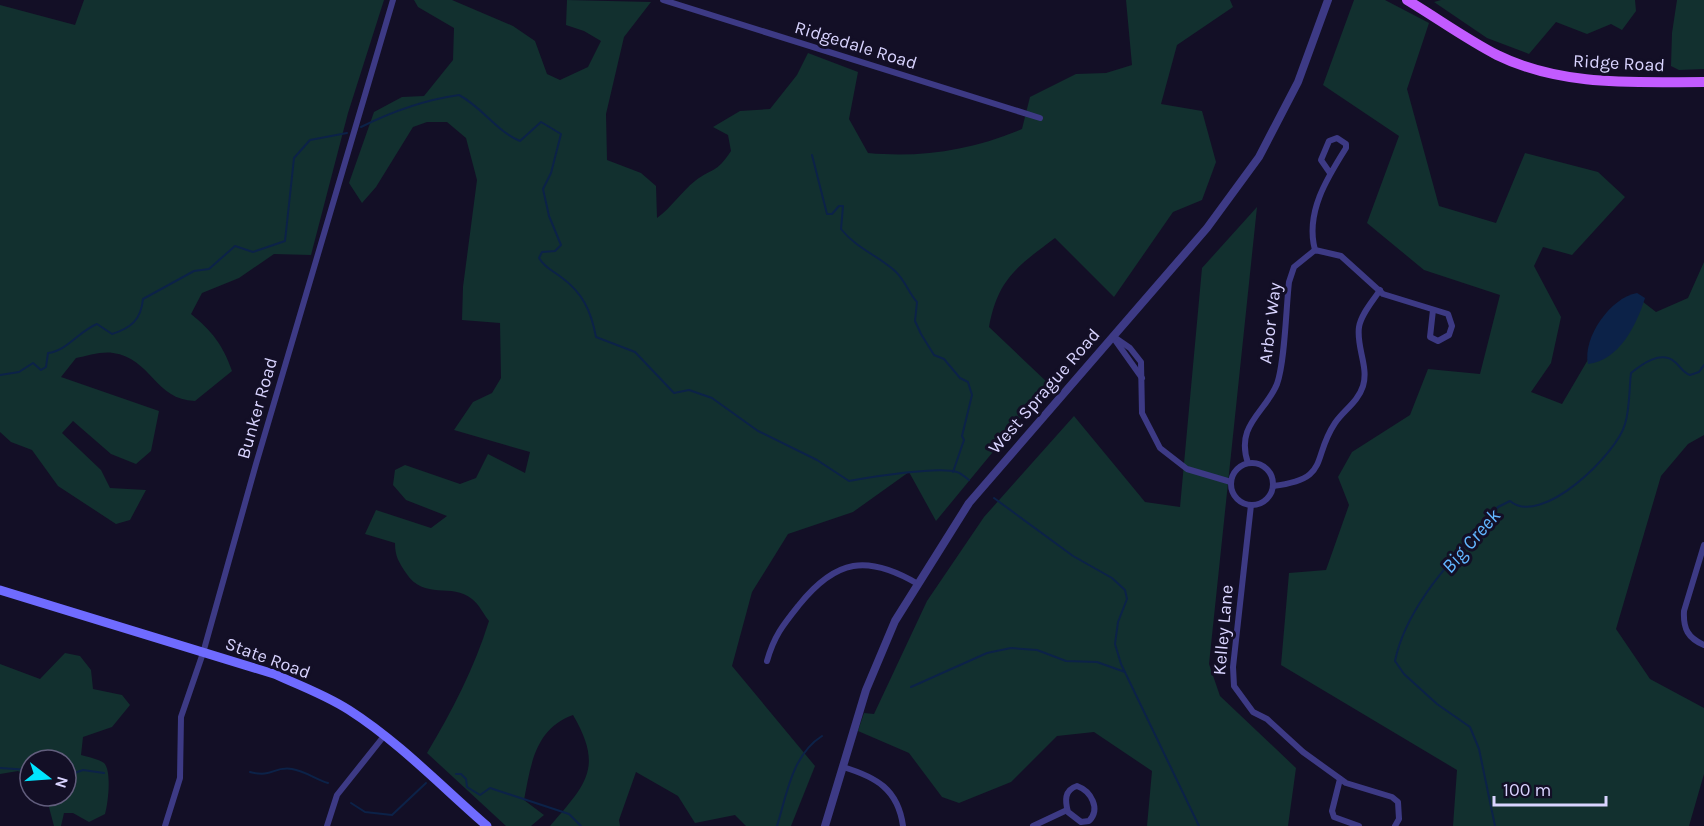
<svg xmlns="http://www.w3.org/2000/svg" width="1704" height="826" viewBox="0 0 1704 826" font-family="Karla,sans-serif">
<rect width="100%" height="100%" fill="#130f26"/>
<!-- green -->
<g fill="#12302f">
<path d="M84,0H384L348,113L311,255L274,254L239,278L202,293L191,314C212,331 223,345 232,371L195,401C155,400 151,358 113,353C102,351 87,356 76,358L61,377L159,411L151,451L136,464L111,454L73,421L62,433L101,470L110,488L146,490L130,520L116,524L58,486L32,450L11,442L0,432V5L75,25Z"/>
<path d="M414,0H452L513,26L535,41L547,74L560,80L588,67L601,41L584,31L566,25L567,0L651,2L624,37L606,114L607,160L641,173L656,186L657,218C672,207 681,192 695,181C713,167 716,174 731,151L728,135L713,127L740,111L770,109L797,75L808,53L858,72L849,119L868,153C922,158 972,150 1022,129L1030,97L1076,74L1106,73L1132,65L1126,0H1230L1233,7L1177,45L1161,104L1202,111L1216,162L1202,200L1173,212L1114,297L1055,238C1018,266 998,278 989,327L1049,384L936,521L909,472L853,512L788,534L752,592L732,666L815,766L791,826H746L735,815L695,823L678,796L636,772L619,820L620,826H550C586,784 604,768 573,715C535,729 531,764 524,800L544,815L531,826H506L427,753C452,711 474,669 489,621C484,615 479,604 472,599C452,582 424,601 406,573C399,562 395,557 395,543L365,534L376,510L431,528L447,516L406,500L393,485L395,470L405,465L460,484L476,478L488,454L525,473L530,452L454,430L473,402L492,393L501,378L500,323L462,320L463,287L477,180L466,138L447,122H427L413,127L376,187L362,203L349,183L374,112L402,97L424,96L453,60L454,28L418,7Z"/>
<path d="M1354,0H1385L1429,23L1407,89L1439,206L1496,223L1525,153L1598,172L1625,197L1572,255L1543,247L1534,266L1561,317L1551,363L1531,392L1562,404L1620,305L1638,298L1656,312L1688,298L1704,262V435L1688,444L1661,476L1616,629L1650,679L1704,708V774L1689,826H1453L1457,770L1281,665L1289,573L1326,570L1349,505L1338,477L1352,452L1410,415L1428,369L1480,374L1500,295L1424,270L1367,223L1399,136L1323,85Z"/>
<path d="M1441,0H1635L1636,11L1622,30L1611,24L1587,34L1556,22L1529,54L1487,38L1434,2Z"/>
<path d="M1677,0H1704V69L1679,70L1671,66L1672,33Z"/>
<path d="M1257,207L1209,664L1220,696L1296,768L1288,826H1147L1152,771L1094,732L1057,736L1011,782L959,803L942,797L909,753L858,731L864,713L874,714L927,601L984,517L1074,416L1145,502L1180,507L1202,268Z"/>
<path d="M65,653L80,656L91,670L93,689L122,695L130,705L112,727L83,737L81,755C88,757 98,759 104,763C112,771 108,804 105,814L89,822L73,813H64L61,826H54L46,796H66V760H30V778L18,771L0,774V664L40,679Z"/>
</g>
<!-- water -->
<path fill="#0c2248" d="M1637,293L1645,298C1637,324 1619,361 1588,364C1582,338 1611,297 1637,293Z"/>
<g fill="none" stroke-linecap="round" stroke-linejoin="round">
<!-- stream -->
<g stroke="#0c2248" stroke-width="2">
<path d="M361,127C393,111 424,100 459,95C482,107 496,131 520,141L541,122L561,134L551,173L543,189L549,216L561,245L555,251L542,252L539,258C545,268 552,270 561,277C583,293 591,311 596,337L635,352L674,393L689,390L712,398L758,431L817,460L849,481C871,477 938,466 957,472C961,473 966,478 969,480"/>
<path d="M812,155L827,214H832L839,206H843L841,229C856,248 877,255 895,271C905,280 908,292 917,302L915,321L921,334L934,355L944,359L960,378L968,382L972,395L962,436L964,440L953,472"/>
<path d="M0,375L19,372L33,363L41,370L46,367L48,353C67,351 79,331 97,324L112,334C131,328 141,320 143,299L194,271L209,269L235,246L253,252L285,241L294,158L310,140L347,133"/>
<path d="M994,498L1073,556L1112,578L1125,590L1127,599L1118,622L1115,644L1121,664L1199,826"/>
<path d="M911,687L987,653L1011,648L1037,650L1066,661L1097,662L1125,672"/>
<path d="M0,768L30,770"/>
<path d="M250,772C273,778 273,766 292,769C305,771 315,779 328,783"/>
<path d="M456,774H461L466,779L467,787L480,795L490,788L569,814L581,826"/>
<path d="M66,776L83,770L104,773"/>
<path d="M351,803L365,812L392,815L426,783"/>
<path d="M777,826C787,794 792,755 822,736"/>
<path d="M1495,826L1479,749L1470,727L1437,704L1404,674L1395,661C1407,602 1460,552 1498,507L1510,501C1541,528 1617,454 1625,424C1630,408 1629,389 1631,373C1642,364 1661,350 1675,362C1681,367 1682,372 1690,375L1699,372L1704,365"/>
</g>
<!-- minor -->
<g stroke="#3d3a85" stroke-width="6">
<path d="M663,0L1040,118"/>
<path d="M1315,250C1305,213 1327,178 1346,148V144L1337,138L1329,141L1321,160L1330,173"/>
<path d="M1114,337L1130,348L1141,362L1142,413L1160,448L1187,469L1231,482"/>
<path d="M1115,340L1142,378"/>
<path d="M1248,463C1235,425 1265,413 1277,384C1285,362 1286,308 1289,282L1294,267L1315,250L1341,256L1383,294L1448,314L1452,326L1449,335L1438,341L1430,337L1433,310"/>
<circle cx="1252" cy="484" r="21"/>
<path d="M1273,486C1331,479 1311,459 1335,423C1344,410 1358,402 1363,386C1369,367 1356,347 1359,327C1361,314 1373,301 1380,290"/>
<path d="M1251,505L1233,667L1234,686L1253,712L1267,719L1303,752L1346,783L1392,797L1398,802L1399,819L1395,826"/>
<path d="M1704,545L1684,611C1683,629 1688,638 1704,645"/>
<path d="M767,661C774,636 783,625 799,605C836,559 867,554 918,584"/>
<path d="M843,767C876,777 898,789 903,826"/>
<path d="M1340,779L1332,811L1334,817L1359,826"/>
<path d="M1077,786C1091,791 1101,809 1089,821L1081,822L1068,812C1065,801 1064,790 1077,786Z"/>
<path d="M165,826L180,778L181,717L203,653L256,464L393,0"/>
<path d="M327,826L337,795L384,736"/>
<path d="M1033,826L1067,810"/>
</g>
<!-- tertiary -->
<path stroke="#3d3a85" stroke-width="8" d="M825,826L866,690L895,621L969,503L1207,228L1259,157L1298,82L1328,0"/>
<!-- secondary -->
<path stroke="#6f6bff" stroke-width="9" d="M0,590L274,674C299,685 326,695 349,710C399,742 442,787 487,826"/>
<!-- primary -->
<path stroke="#c25bff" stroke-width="10" d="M1407,0C1437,18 1466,39 1497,55C1562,87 1634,82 1704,82"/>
</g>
<g text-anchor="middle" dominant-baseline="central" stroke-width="6" stroke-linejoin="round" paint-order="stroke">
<!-- street labels -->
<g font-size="18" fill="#d9d4ff" stroke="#130f26">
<text transform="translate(856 45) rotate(17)">Ridgedale Road</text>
<text transform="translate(1619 63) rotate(3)">Ridge Road</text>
<text transform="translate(1270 323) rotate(-83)">Arbor Way</text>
<text transform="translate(1044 391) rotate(-49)">West Sprague Road</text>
<text transform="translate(257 408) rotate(-74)">Bunker Road</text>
<text transform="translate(1223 630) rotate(-85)">Kelley Lane</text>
<text transform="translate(268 658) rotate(20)">State Road</text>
</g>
<!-- water labels -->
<g font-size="20" font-style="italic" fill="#62b6ff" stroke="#130f26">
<text transform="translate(1471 541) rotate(-49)">Big Creek</text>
</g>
</g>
<!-- north arrow -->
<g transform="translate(48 778) rotate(107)"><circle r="28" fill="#130f26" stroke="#625e7d" stroke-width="1.5"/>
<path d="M0-4.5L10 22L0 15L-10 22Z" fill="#00e5ff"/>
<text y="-9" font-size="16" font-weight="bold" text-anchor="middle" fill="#d9d4ff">N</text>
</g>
<!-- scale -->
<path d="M1494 796v9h112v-9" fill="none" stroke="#d9d4ff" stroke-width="3"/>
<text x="1503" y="796" font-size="18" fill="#d9d4ff" stroke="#130f26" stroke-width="4.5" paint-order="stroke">100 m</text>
</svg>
